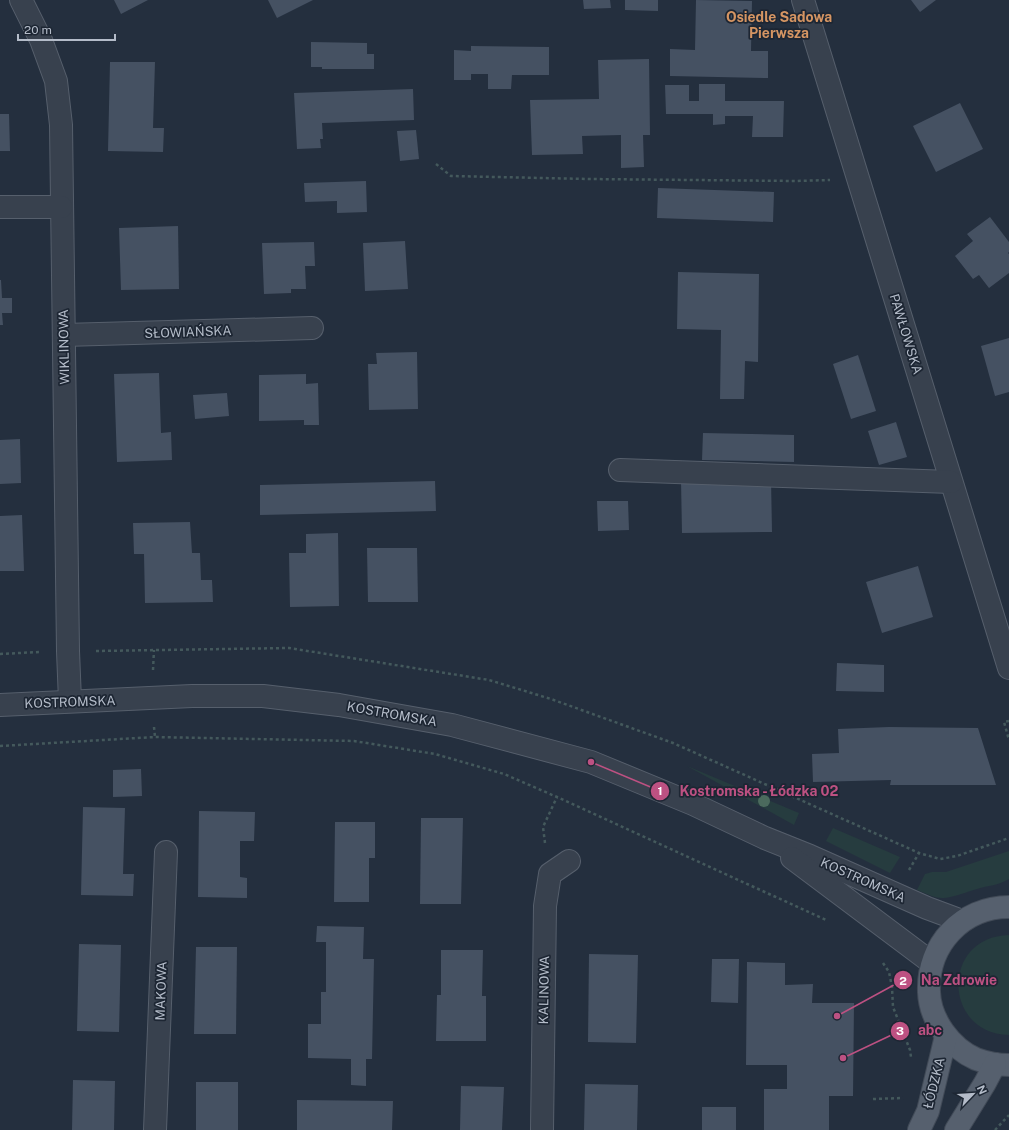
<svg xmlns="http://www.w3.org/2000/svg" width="1009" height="1130" viewBox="0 0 1009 1130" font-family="'Public Sans',sans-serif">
<rect width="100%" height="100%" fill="#242f3e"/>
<!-- green -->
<g fill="#263c3f">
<path d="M687,766L799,813L794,825Z"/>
<path d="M833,828L900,857L890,873L826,841Z"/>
<path d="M1009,851V879C997,886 989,885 977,889C966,892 955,897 944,898C935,899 926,893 917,890L925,874L932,872H946Z"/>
<path d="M1009,935V1035C943,1034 940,937 1009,935Z"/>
</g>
<!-- building -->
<g fill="#455162">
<path d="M114,0H148L121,14Z"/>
<path d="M268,0H313L277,18Z"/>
<path d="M583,0H610L611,8L584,9Z"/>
<path d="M625,0H658V11L625,10Z"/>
<path d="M696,0L752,1L751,51H768V78L670,76V49L695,50Z"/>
<path d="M911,0H936L920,12Z"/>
<path d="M311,42L367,43V54H374V69H322V67H311Z"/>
<path d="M471,46L549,47V75H512L511,89H488V74H471V80H454V50L471,51Z"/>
<path d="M649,59L650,135H643L644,167L621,168V135L582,136L583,154L532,155L530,100L599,99L598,60Z"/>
<path d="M110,62H155L153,128H164L163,152L108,151Z"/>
<path d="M699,84H725V101H784L783,137H752L753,116H725V124L713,125V114H666L665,85H689V101H699Z"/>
<path d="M413,89L414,120L322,123L323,139H320L321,148L297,149L294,93Z"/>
<path d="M960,103L983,149L936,172L913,126Z"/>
<path d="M0,114H9L10,151H0Z"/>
<path d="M416,130L419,159L400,161L397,131Z"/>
<path d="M366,181L367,212L337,213V201L305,202L304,183Z"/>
<path d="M658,188L774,192L773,222L657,218Z"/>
<path d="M990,217L1009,242V252L1008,253L1009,254V273L989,288L979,275L973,279L955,256L973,241L967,234Z"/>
<path d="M178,226L179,289L121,290L119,228Z"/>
<path d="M405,241L408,289L365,291L363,243Z"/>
<path d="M314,242L315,266H305L306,289H291V293L264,294L262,243Z"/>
<path d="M678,272L759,274L758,362L745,361L744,399H720L721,330L677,329Z"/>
<path d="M0,280H1L2,298H12V313H2L3,325H0Z"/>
<path d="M1009,338V392L995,396L981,346Z"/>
<path d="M417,352L418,409L369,410L368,364H377L376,353Z"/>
<path d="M858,355L876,411L851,419L833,364Z"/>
<path d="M159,373L161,433L171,432L172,460L117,462L114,374Z"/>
<path d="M306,374V384L318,383L319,425H304V420L259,421V375Z"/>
<path d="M227,393L229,416L195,419L193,395Z"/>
<path d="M896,422L907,457L879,465L868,431Z"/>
<path d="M703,433L794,435V462L702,460Z"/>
<path d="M20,439L21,483L0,484V440Z"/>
<path d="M771,479L772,532L682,533L681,480Z"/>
<path d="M435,481L436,511L260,515V485Z"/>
<path d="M597,501H628L629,530L598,531Z"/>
<path d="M22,515L24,571H0V516Z"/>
<path d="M190,522L192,553H200L201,580H212L213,602L145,603L144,554H134L133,523Z"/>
<path d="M338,533L339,606L290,607L289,553H306V534Z"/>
<path d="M367,548H417L418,602H368Z"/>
<path d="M918,566L933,617L882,633L866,582Z"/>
<path d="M837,663L884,665V692L836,691Z"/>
<path d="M889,727L978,728L996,785H890L891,780L813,782L812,754L839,753L838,729Z"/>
<path d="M141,769L142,796L113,797V770Z"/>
<path d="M83,807L125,808L123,874H134L133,896L81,895Z"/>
<path d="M199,811L255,812L254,841H240V877L247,878V898L198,897Z"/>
<path d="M421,818H463L461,904H420Z"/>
<path d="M335,822H375V858H369V902H334Z"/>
<path d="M317,926L364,927L363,959H374L372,1059H366V1086L351,1085V1059L308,1058V1024H321V992H326V942H316Z"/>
<path d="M79,944L121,945L119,1032L77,1031Z"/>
<path d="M196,947H237L236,1034H194Z"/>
<path d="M441,950H483L482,996H486V1041H436L437,995H441Z"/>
<path d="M589,954L638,955L636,1043L588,1042Z"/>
<path d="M712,959H739L738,1003L711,1002Z"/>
<path d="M747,962L785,963V985L813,984L812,1003H854L853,1096H829V1130H764V1089H787V1065H746Z"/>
<path d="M73,1080L115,1081L114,1130H72Z"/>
<rect x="196" y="1082" width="42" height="48"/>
<path d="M585,1084L638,1085L637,1130H584Z"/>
<path d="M461,1086L504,1087L502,1130H460Z"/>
<path d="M297,1100L393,1101L392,1130H297Z"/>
<rect x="702" y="1107" width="34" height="23"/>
</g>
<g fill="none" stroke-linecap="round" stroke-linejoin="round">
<defs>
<g id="minor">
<path d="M21,0L41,40L56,81L61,125L68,651L70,701"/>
<path d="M803,0L1009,668"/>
<path d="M0,207H61"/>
<path d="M64,335L312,328"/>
<path d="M620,470L951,482"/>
<path d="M0,705L192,696H263L339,705L452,725L591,762L693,804L765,838L810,856L927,908L962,921"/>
<path d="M792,858L932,963"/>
<path d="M155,1130L166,852"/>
<path d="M542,1130L545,906L550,874L569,861"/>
</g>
<g id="major">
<path d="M1009,907C962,907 927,945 929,992C930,1020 951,1048 976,1059C987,1063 998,1065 1009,1065"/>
<path d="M919,1130L928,1111L946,1036"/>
<path d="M956,1130L985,1083L995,1064"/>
</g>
</defs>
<!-- minor casing -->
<use href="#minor" stroke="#565f6c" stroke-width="24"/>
<!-- major casing -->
<use href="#major" stroke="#414a57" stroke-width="24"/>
<!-- path -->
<g stroke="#44595c" stroke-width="2.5" stroke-dasharray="3 3" stroke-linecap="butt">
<path d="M436,164L451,176L588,179L796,181L830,180"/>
<path d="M96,651L289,648L489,680L551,699L673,743L919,853"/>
<path d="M0,654L39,652"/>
<path d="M153,670L154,650"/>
<path d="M1009,721L1004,722L1009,740"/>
<path d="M154,727L155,737"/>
<path d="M0,746L155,737L354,741L435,754L504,774L557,797L826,920"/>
<path d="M545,843L543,827L557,797"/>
<path d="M909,870L919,853L940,859L957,856L1009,838"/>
<path d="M883,963L889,972L892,987L893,1007L910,1050L911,1057"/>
<path d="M873,1099L903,1098"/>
<path d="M995,1130L1009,1115"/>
</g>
<!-- minor -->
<use href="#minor" stroke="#38414e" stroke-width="22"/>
<!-- major -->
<use href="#major" stroke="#56606e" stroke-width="22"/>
</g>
<!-- trees -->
<circle fill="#4b6a5d" cx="764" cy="801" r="6"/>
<g text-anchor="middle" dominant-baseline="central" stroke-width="3.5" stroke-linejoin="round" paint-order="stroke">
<!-- street labels -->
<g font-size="13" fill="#b4bcc9" stroke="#1d2633">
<text transform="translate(188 332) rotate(-2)">SŁOWIAŃSKA</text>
<text transform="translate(906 334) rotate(73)">PAWŁOWSKA</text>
<text transform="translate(64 347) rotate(-91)">WIKLINOWA</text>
<text transform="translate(70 702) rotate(-2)">KOSTROMSKA</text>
<text transform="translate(392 714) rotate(10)">KOSTROMSKA</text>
<text transform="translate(863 880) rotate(24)">KOSTROMSKA</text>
<text transform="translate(544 990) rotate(-89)">KALINOWA</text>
<text transform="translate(161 991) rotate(-88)">MAKOWA</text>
<text transform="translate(934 1083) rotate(-76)">ŁÓDZKA</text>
</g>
<!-- neighbourhood labels -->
<g font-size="14" font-weight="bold" fill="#d59563" stroke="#1d2633">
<text x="779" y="17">Osiedle Sadowa<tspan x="779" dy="16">Pierwsza</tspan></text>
</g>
</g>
<!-- callouts -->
<path fill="none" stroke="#bd5182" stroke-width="1.5" d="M591 762L660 791M837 1016L903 980M843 1058L900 1031"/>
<g fill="#bd5182" stroke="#1d2633" stroke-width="1.5">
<circle cx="591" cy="762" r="4"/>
<circle cx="837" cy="1016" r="4"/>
<circle cx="843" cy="1058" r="4"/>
<circle cx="660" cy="791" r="10"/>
<circle cx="903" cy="980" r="10"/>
<circle cx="900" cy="1031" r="10"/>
</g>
<g font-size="12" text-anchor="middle" font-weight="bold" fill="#fff">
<text x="660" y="795">1</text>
<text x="903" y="985">2</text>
<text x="900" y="1035">3</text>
</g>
<g font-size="14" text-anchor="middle" font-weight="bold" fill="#bd5182" stroke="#1d2633" stroke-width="3.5" stroke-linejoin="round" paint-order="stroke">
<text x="759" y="796">Kostromska - Łódzka 02</text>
<text x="959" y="985">Na Zdrowie</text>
<text x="930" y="1035">abc</text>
</g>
<!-- north arrow -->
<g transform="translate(973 1094) rotate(65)" stroke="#1d2633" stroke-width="3" paint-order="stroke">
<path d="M0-3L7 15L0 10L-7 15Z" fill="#b4bcc9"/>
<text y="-6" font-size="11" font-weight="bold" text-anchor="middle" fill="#b4bcc9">N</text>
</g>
<!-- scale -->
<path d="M18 34v6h97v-6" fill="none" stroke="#b4bcc9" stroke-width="2"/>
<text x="24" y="34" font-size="12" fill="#b4bcc9" stroke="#1d2633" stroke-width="3" paint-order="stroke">20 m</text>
</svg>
